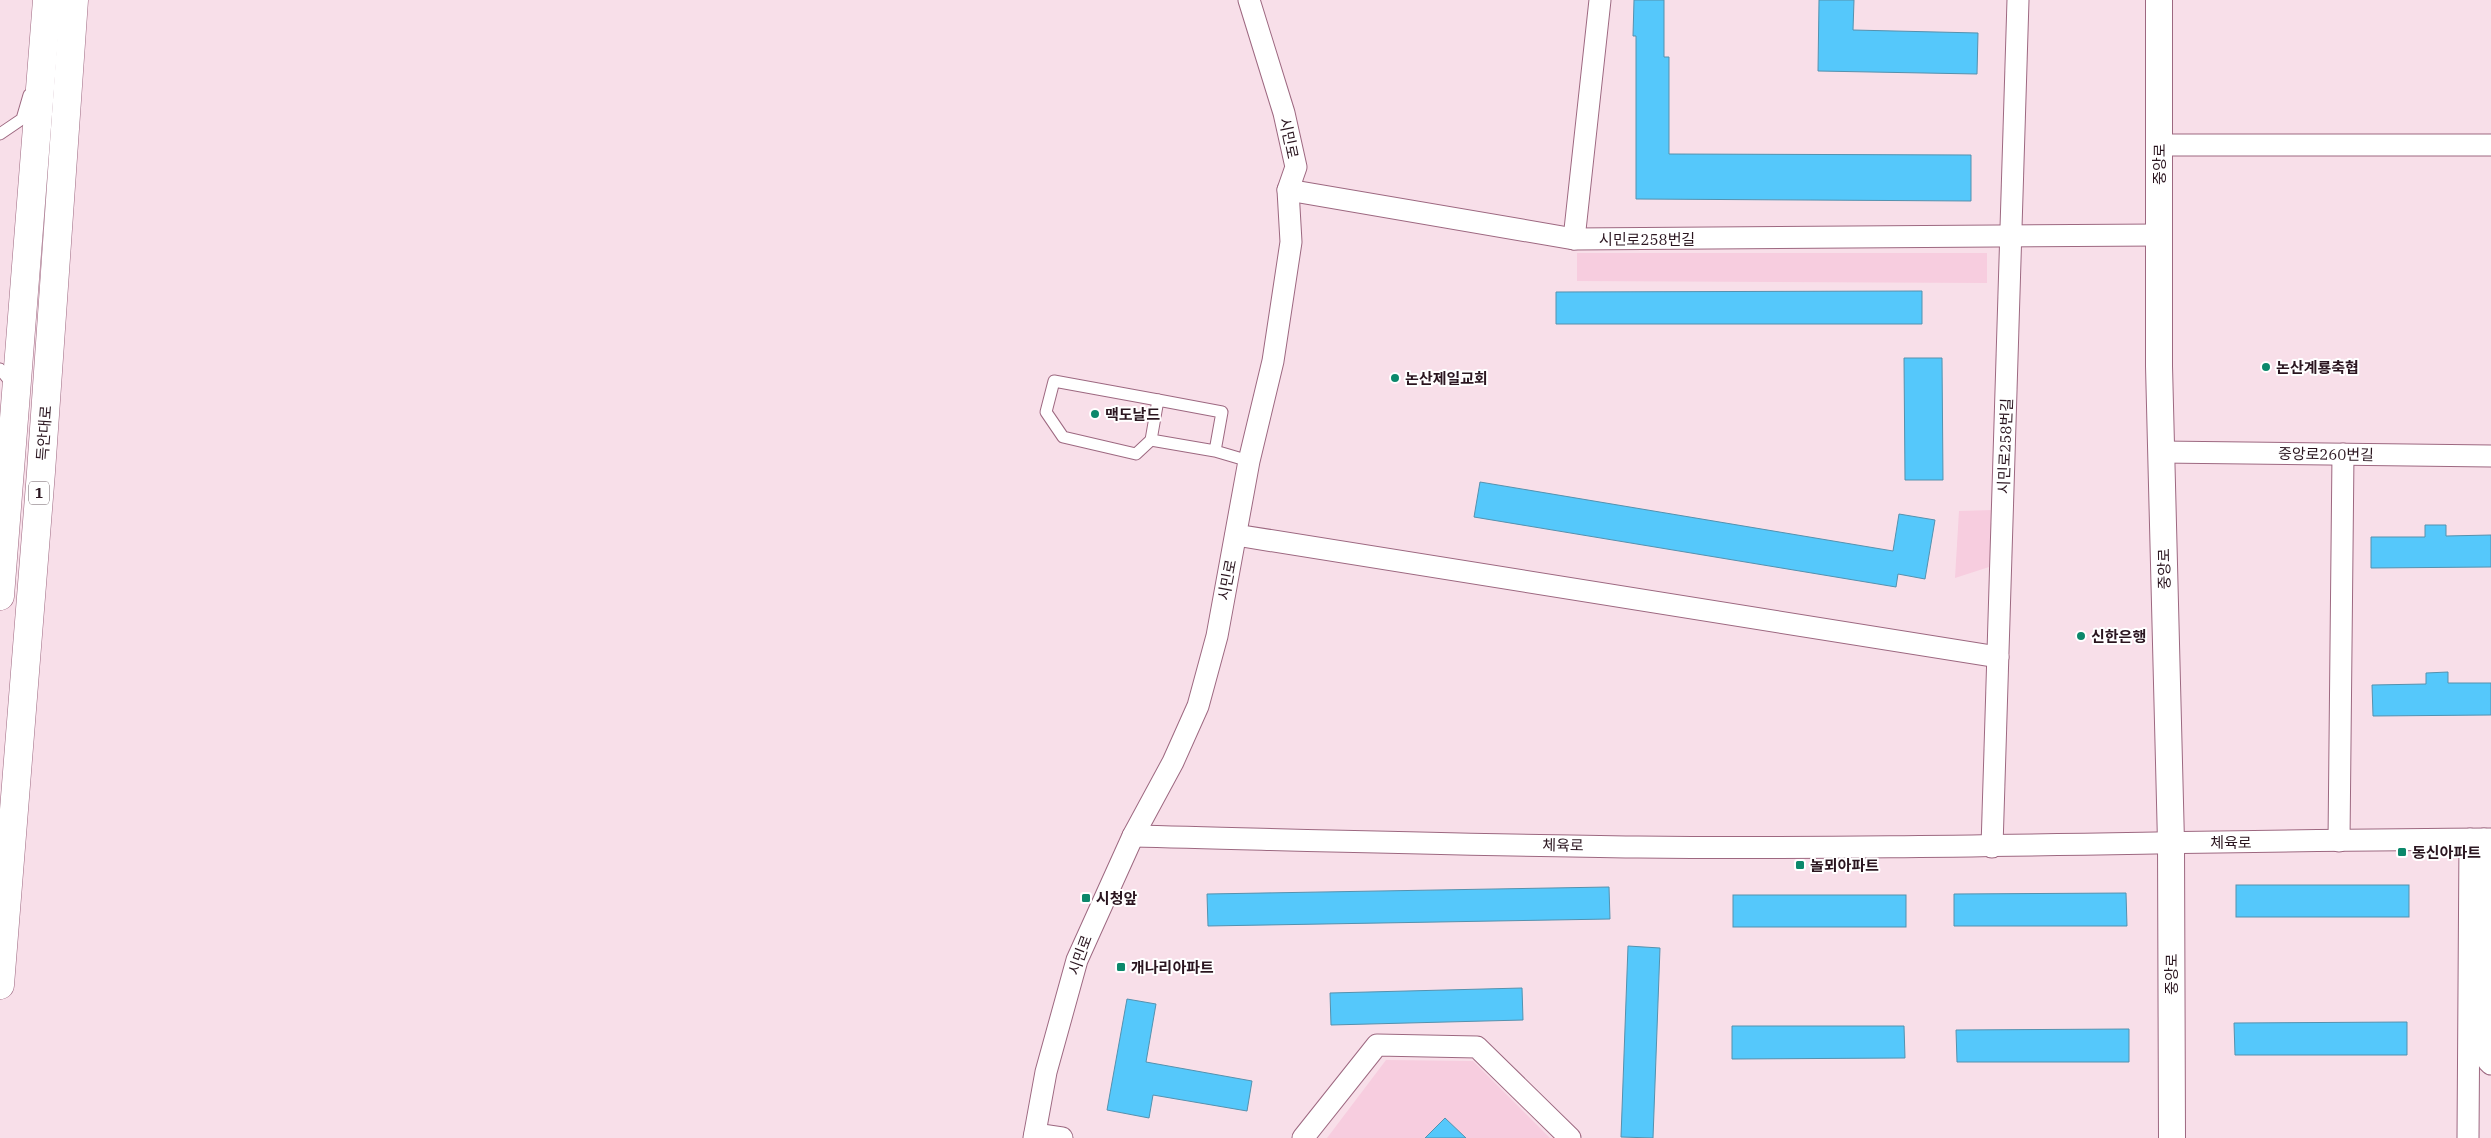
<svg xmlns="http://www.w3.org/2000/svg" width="2491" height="1138" viewBox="0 0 2491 1138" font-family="'IBM Plex Serif','Noto Sans KR',serif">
<rect width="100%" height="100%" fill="#f8dfe9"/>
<!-- built -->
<g fill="#f7cddf">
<path d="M1577,253H1987V283L1577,281Z"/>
<path d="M1993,510L1989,567L1955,578L1959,511Z"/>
<path d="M1386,1060L1473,1061L1550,1138H1327Z"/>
</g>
<!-- building -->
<g fill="#55c8fb" stroke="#5591ae">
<path d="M1634,0H1664V57H1669V154L1971,155V201L1636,199V36H1633Z"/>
<path d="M1819,0H1854L1853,30L1978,33L1977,74L1818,71Z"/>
<path d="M1922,291V324H1556V292Z"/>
<path d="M1904,358H1942L1943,480H1905Z"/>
<path d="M1480,482L1893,551L1899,514L1935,520L1925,579L1898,574L1896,587L1474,517Z"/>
<path d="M2425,525H2446V536L2491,535V567L2371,568V537H2425Z"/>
<path d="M2448,672V683H2491V715L2373,716L2372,685L2426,684V673Z"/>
<rect x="2236" y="885" width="173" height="32"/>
<path d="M1609,887L1610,919L1208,926L1207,894Z"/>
<path d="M2126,893L2127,926H1954V894Z"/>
<rect x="1733" y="895" width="173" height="32"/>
<path d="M1628,946L1660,948L1653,1138L1621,1137Z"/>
<path d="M1522,988L1523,1020L1331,1025L1330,993Z"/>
<path d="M1127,999L1156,1004L1146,1062L1252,1081L1247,1111L1153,1095L1149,1118L1107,1110Z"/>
<path d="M2407,1022V1055H2235L2234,1023Z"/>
<path d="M1732,1026H1904L1905,1058L1732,1059Z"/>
<path d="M2129,1029V1062H1957L1956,1030Z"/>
<path d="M1445,1118L1466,1138H1425Z"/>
</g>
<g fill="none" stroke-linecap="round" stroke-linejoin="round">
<defs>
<g id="service">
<path d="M0,134L22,119L29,95"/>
<path d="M0,369L13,385"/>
<path d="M1151,440L1136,454L1063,437L1046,412L1054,381L1158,400"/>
<path d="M1215,451L1222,412L1158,400L1151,440L1215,451L1249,461"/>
</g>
<g id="minor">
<path d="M2159,145H2491"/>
<path d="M1288,190L1574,239L2159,235"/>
<path d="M1574,239L1600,0"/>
<path d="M2161,452L2491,456"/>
<path d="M1236,535L1998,657"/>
<path d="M1133,836C1302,840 1470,845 1638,847C1922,850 2207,840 2491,839"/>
<path d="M2484,839L2488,1061L2491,1064"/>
<path d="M2339,841L2343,454"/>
<path d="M1992,847L2018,0"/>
<path d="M1035,1134L1062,1138"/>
<path d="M1034,1138L1046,1072L1077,960L1133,836L1173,762L1198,706L1217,636L1249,461L1273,361L1291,242L1288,190L1296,167L1284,113L1249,0"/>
<path d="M1303,1138L1377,1045L1477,1047L1570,1138"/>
<path d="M2468,1138L2470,839"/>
</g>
<path id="tertiary" d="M2159,0V366L2171,842L2172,1138"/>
<g id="primary">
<path d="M0,596L47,0"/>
<path d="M0,985L41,472L74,0"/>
</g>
</defs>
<!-- service casing -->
<use href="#service" stroke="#9d6880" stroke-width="13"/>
<!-- minor casing -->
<use href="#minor" stroke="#9d6880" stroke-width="23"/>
<!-- tertiary casing -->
<use href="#tertiary" stroke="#9d6880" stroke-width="28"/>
<!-- primary casing -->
<use href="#primary" stroke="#9d6880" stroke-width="29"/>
<!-- service -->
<use href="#service" stroke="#fff" stroke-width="11"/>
<!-- minor -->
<use href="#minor" stroke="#fff" stroke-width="21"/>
<!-- tertiary -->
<use href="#tertiary" stroke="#fff" stroke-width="26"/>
<!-- primary -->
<use href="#primary" stroke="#fff" stroke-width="28"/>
</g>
<!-- markers -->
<g fill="#0b886b" stroke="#fff" stroke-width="2">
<circle cx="2266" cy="367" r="5"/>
<circle cx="1395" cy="378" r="5"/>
<circle cx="1095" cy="414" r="5"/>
<circle cx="2081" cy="636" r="5"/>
<rect x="2397" y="847" width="10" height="10" rx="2.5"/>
<rect x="1795" y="860" width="10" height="10" rx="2.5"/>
<rect x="1081" y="893" width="10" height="10" rx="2.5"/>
<rect x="1116" y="962" width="10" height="10" rx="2.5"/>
</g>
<g text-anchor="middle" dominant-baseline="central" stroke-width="4" stroke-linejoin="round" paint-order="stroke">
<!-- shield labels -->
<rect fill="#fff" stroke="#6a5b62" stroke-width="1" x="29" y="481.5" width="20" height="23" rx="4"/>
<g font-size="14" font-weight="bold" fill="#2a151f">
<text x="39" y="493">1</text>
</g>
<!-- street labels -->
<g font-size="15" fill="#2a151f" stroke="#fff">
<text transform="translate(1289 138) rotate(78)">시민로</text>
<text transform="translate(2159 164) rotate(-90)">중앙로</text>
<text x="1647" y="239">시민로258번길</text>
<text transform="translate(44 433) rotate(-86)">득안대로</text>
<text transform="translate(2005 446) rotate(-88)">시민로258번길</text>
<text transform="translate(2326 454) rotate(1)">중앙로260번길</text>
<text transform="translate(2164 569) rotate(-91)">중앙로</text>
<text transform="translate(1227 580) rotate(-79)">시민로</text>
<text x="2231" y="842">체육로</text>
<text transform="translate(1563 845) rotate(1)">체육로</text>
<text transform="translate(1080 955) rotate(-70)">시민로</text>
<text transform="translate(2171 974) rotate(-90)">중앙로</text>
</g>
<!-- poi labels -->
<g font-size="15" font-weight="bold" fill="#2a151f" stroke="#fff" text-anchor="start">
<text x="2276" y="367">논산계룡축협</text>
<text x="1405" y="378">논산제일교회</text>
<text x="1105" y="414">맥도날드</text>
<text x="2091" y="636">신한은행</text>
<text x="2412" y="852">동신아파트</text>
<text x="1810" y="865">놀뫼아파트</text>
<text x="1096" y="898">시청앞</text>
<text x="1131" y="967">개나리아파트</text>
</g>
</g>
</svg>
